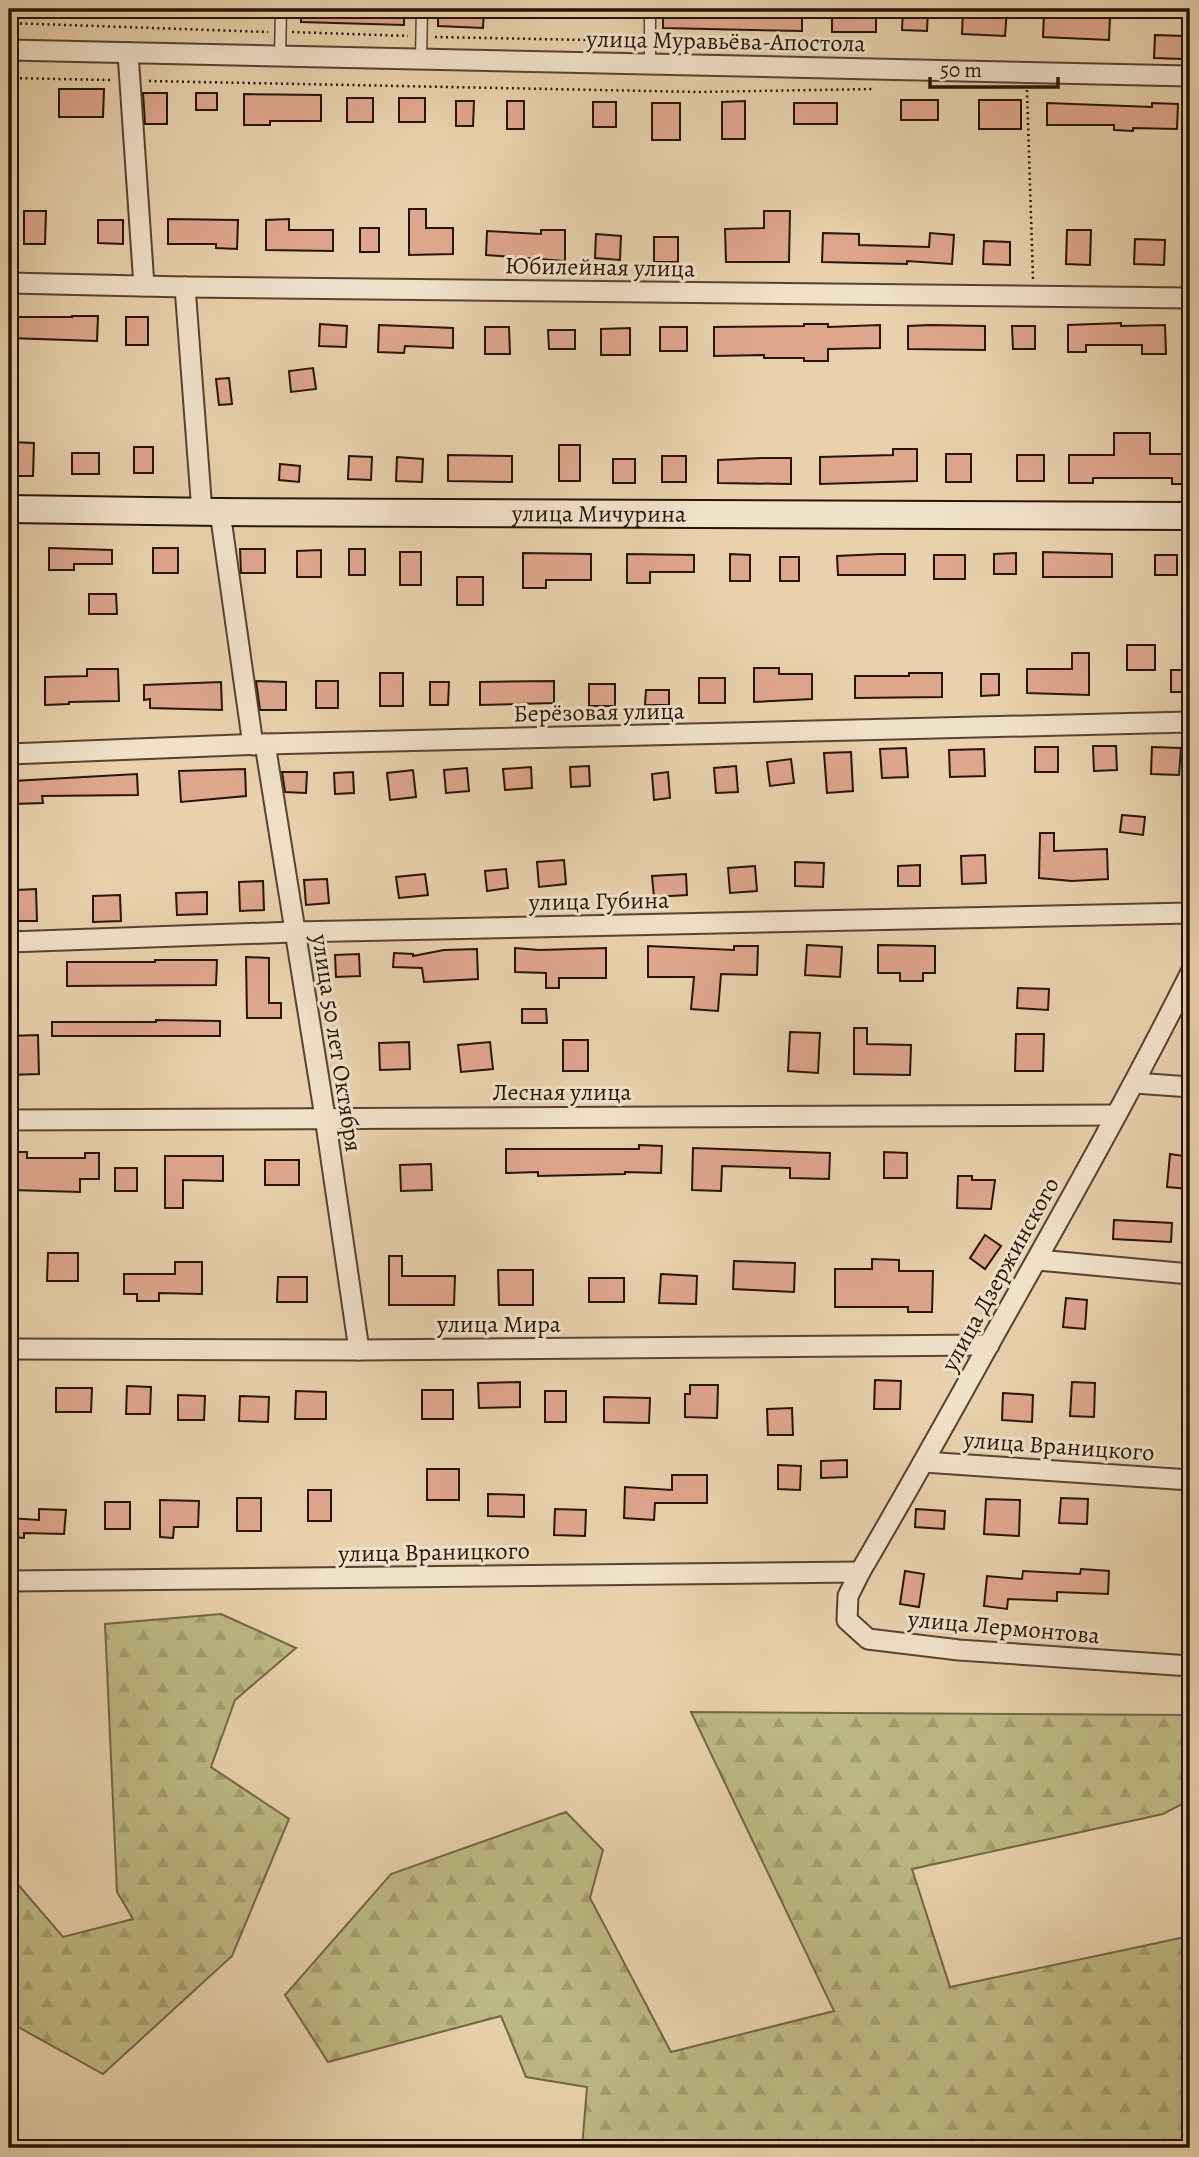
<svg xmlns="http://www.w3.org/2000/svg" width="1199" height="2157" viewBox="0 0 1199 2157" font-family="Alegreya,serif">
<defs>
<pattern id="forest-firs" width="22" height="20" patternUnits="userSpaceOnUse" patternTransform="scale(1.75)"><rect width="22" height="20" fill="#bdb984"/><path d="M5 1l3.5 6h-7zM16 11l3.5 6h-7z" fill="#a29e70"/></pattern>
</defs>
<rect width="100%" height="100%" fill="#e8d1ac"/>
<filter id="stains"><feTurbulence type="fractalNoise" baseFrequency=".00286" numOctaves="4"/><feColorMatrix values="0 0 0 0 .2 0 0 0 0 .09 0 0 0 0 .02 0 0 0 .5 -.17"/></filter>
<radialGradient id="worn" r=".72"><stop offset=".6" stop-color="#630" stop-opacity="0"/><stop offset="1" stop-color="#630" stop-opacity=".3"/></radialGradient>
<!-- forest -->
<g fill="url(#forest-firs)" stroke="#726646" stroke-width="2">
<path d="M221,1614L296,1648L235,1700L211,1767L289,1819L232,1956L103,2074L9,2022V1874L63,1937L133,1919L117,1892L105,1624Z"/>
<path d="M691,1712L1190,1715V1800L1163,1814L912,1869L950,1987L1190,1936V2148H582L587,2087L526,2077L501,2016L328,2062L285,1995L391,1874L566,1812L603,1850L590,1898L671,2052L834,2011Z"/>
</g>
<!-- building -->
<g fill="#dfa68e" stroke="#271308" stroke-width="2">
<path d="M301,9H404V25L301,22Z"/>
<path d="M438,9H484L483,28L438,26Z"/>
<path d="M663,9H802V31L663,28Z"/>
<rect x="832" y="9" width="44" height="23"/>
<path d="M903,9H928L927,31L902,30Z"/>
<path d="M963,9H1007L1005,36L962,34Z"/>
<path d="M1044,13L1110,16L1109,40L1043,37Z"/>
<path d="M1155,35L1184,36L1183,59L1154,58Z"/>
<path d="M59,89H104L103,117H59Z"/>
<path d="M143,93H167V124H145Z"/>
<rect x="196" y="93" width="21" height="17"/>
<path d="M244,94L321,95V121H270V125H244Z"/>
<rect x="347" y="98" width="26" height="24"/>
<rect x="399" y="98" width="26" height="24"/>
<rect x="901" y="100" width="37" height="20"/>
<rect x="979" y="100" width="42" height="29"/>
<path d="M456,101H474L473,126H456Z"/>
<rect x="507" y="101" width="17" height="28"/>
<path d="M745,101V139H722V102Z"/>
<rect x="593" y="102" width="23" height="25"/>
<rect x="652" y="103" width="28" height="37"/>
<rect x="794" y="103" width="43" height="21"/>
<path d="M1047,103L1152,107V103L1178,104L1177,129L1133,128V131L1114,130V125H1047Z"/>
<path d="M409,209H426V228H453V254L409,255Z"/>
<path d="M24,211H46L45,244H24Z"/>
<path d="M764,211H790L789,262H726L725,229L764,228Z"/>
<path d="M168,219L238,220L237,249L216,248V244H168Z"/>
<path d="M289,219V230H333V251L266,250V220Z"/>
<path d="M98,220H123V244L98,243Z"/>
<rect x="360" y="228" width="19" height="24"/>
<path d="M541,230H565V261L486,255L487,231L541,234Z"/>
<path d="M1067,230H1091L1090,265L1066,264Z"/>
<path d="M823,233L859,234V245L929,247L930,233L954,235L952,264L907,261V264L822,262Z"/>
<path d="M596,234L621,236L620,260L595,258Z"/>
<rect x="654" y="237" width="24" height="25"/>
<path d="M1135,239L1165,240L1164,265L1134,264Z"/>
<path d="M984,241L1010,242V265L983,264Z"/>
<path d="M72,316H98L97,341L9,338V317H72Z"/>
<rect x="126" y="317" width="22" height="28"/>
<path d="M1121,323V326L1165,325L1166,354H1142V345H1086V352H1068V325Z"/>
<path d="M320,324L347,326L346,347L319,346Z"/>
<path d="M804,324H828V327L880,325V348L828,349V361H804V358H764V355L714,356V327L804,326Z"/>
<path d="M379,325L453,328V348L405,346L404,353L378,352Z"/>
<path d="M930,325L985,326V350L908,349V326Z"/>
<path d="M1012,326H1035V349H1013Z"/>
<path d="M485,327H509L510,354H485Z"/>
<rect x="660" y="327" width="27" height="24"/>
<path d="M630,328V355H601V329Z"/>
<path d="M548,330H575V349H549Z"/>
<path d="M313,368L316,389L291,392L289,371Z"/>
<path d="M229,378L232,404L219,405L216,379Z"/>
<path d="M1114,433H1150V454H1190V484H1172V478H1093V483H1069V455H1114Z"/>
<path d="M11,442L34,443L33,476H10Z"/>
<rect x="559" y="445" width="21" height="36"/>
<rect x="134" y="447" width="19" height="26"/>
<path d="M893,449H917V481L820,484V457L893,455Z"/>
<rect x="72" y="453" width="27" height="21"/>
<rect x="946" y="454" width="25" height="28"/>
<path d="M448,455L512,456V482L448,481Z"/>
<rect x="1017" y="455" width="27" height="26"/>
<path d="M349,456L372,457L371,480L348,479Z"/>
<rect x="662" y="456" width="24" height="26"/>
<path d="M397,457L423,459L422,482L396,481Z"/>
<path d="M762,458H791V484L718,483V460Z"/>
<rect x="613" y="459" width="22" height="24"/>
<path d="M280,464L300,466L299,482L279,480Z"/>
<path d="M49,548L112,550V564H74V570H49Z"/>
<rect x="153" y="548" width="25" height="25"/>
<path d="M240,549H265V573H241Z"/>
<rect x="349" y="549" width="16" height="26"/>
<path d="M321,550V577H297V551Z"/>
<rect x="400" y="552" width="21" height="33"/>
<path d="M1043,552L1112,554V577H1043Z"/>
<path d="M523,553L591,554V580H546V588H523Z"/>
<path d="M1016,553V574H994V554Z"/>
<path d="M627,554L694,555V572H650V583H627Z"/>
<path d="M730,554L750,555V581H730Z"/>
<path d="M880,554H905V575H838L837,556Z"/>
<rect x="934" y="555" width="31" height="24"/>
<rect x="1155" y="555" width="22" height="20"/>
<rect x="780" y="557" width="19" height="24"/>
<rect x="457" y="577" width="26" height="28"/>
<path d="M89,594H116L117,614H89Z"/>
<rect x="1127" y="645" width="28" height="25"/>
<path d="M1072,653H1089V695L1027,693V669H1072Z"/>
<path d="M754,668H779V674H812V699L754,702Z"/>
<path d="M87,669H118L119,701L69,702V704L45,705V677L87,676Z"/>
<rect x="1171" y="670" width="19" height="22"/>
<rect x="380" y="673" width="23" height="33"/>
<path d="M909,673H942V697L855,698V676H909Z"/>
<path d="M981,674H999V695L981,696Z"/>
<rect x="699" y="678" width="26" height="25"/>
<path d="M256,681L286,682V710H260Z"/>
<rect x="316" y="681" width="22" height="27"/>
<path d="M554,681V703L480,705V682Z"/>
<path d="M221,682L222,710L150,708V699L144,700V685Z"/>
<path d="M430,682H449L448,705H430Z"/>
<rect x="589" y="684" width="26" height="22"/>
<path d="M646,690H669V705H645Z"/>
<path d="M1093,746H1116L1117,770L1094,771Z"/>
<rect x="1035" y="747" width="23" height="25"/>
<path d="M1152,747L1181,748L1179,775L1151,774Z"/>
<path d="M906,748L908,777L882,778L880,749Z"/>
<path d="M984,749L985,776L950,777L949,750Z"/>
<path d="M851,752L853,791L827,793L824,753Z"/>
<path d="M791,759L794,783L770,786L767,762Z"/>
<path d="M589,766L590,786L571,787L570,767Z"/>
<path d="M736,766L738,792L716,793L714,768Z"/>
<path d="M531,767L532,788L505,790L503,769Z"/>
<path d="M467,768L469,791L446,793L444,770Z"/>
<path d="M245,769L246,796L181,802L179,771Z"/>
<path d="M413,770L416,797L390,800L387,773Z"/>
<path d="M282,772H307L306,793L285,792Z"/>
<path d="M353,772L354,793L335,794L334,773Z"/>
<path d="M668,772L670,798L654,800L652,774Z"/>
<path d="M137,774L138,795L42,796L43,803L14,804L13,781Z"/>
<path d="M1122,815L1145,817L1143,835L1120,832Z"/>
<path d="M1040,833H1054V851L1107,849L1108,879L1072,881L1039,878Z"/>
<path d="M985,855L986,883L962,884L961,856Z"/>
<path d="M564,860L566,884L539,887L537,862Z"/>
<path d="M795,862L824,863L823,887L795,886Z"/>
<path d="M920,865V886H898V866Z"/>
<path d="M755,866L757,891L730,893L728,868Z"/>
<path d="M506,869L508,888L487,891L485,871Z"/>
<path d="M425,874L428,895L399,898L396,877Z"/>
<path d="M686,874L687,895L654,897L652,876Z"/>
<path d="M327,879L329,903L306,905L304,880Z"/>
<path d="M263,881L264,910L240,911L239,882Z"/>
<path d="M36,889L37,921H16V890Z"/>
<path d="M207,892V914L177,915L176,893Z"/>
<path d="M120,895L121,921L93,922V896Z"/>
<path d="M807,945L842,947L840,977L805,975Z"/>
<path d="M878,945L935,946V973H923V981H900V973H878Z"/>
<path d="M648,946L734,950V946H758L757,975L721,974L718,1011L691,1009L694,977H648Z"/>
<path d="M515,948L539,950L606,948V978H559V988H546V973L515,972Z"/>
<path d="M477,949L478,979L424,982L422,968L393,967L394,953L413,954V956L444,950Z"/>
<path d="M359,954L360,976L336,977L335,955Z"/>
<path d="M246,957L269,958V1003H281V1018H247Z"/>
<path d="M155,960H217L216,985L67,986V962H155Z"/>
<path d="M1018,988L1049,989L1048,1010L1017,1008Z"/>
<path d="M522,1009H546L547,1023H522Z"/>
<path d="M156,1020L220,1021V1036H52V1022H156Z"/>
<path d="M854,1028H867V1044L911,1045L910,1075L854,1074Z"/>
<path d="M790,1032L820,1033L818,1073L788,1071Z"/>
<path d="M1016,1034H1044L1043,1071H1015Z"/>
<path d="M38,1035L39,1074L9,1075V1036Z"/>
<rect x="563" y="1040" width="25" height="31"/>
<path d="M409,1042L410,1069L380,1070L379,1043Z"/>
<path d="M490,1042L493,1069L461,1072L458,1045Z"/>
<path d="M639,1145L662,1146L661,1173L625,1172V1174L538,1176V1172L506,1173V1149H639Z"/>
<path d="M693,1148L830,1153L829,1179L790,1178V1168L722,1166L721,1191L692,1190Z"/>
<path d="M12,1152H27V1158H85V1153H99V1179H80V1192L12,1190Z"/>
<path d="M884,1152L907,1153V1178H884Z"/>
<path d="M1170,1154L1190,1157V1189L1167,1187Z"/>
<path d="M165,1156H223V1181L183,1180V1208H165Z"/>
<rect x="265" y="1160" width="34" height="25"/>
<path d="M431,1164L432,1190L401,1191L400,1165Z"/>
<rect x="115" y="1168" width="22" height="23"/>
<path d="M958,1176H972V1180H995L991,1209L957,1208Z"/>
<path d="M1114,1220L1172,1223L1171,1242L1113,1239Z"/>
<path d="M985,1235L1001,1246L985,1269L970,1258Z"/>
<path d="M48,1253H78V1281H47Z"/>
<path d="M389,1256H402V1276H455L454,1305H389Z"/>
<path d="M872,1259L899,1260V1271H933L932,1312H908V1307H835V1269H872Z"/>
<path d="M734,1261L795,1263L794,1292L733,1289Z"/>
<path d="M175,1262H202V1294L159,1293V1301H137V1294H124V1274H175Z"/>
<path d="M498,1270H533V1305H499Z"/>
<path d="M661,1274L697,1276L696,1304L659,1303Z"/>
<path d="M278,1277H307V1302H277Z"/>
<rect x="589" y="1278" width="35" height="24"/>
<path d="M1066,1298L1087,1300L1085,1329L1063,1327Z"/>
<path d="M875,1380L901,1381L900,1409H874Z"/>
<path d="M520,1382V1407L479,1408L478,1383Z"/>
<path d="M1072,1382L1095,1383L1094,1417L1070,1416Z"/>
<path d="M690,1385H718L717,1418L685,1417V1394H690Z"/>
<path d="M127,1386L151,1387L150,1414H126Z"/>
<path d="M56,1388H92L91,1412H56Z"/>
<rect x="422" y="1390" width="31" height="29"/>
<path d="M296,1391L326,1392V1419H295Z"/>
<rect x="545" y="1391" width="21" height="31"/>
<path d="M1003,1393L1033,1395L1032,1422L1002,1420Z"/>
<path d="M178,1395L205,1396L204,1420H178Z"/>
<path d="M240,1396L269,1397L268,1422L239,1421Z"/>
<path d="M604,1397L650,1398L649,1423L604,1422Z"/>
<path d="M792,1408L793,1435H768L767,1409Z"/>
<path d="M847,1460V1477L821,1478V1461Z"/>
<path d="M778,1465L801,1466L800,1490L778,1489Z"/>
<rect x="427" y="1469" width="32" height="31"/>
<path d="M672,1475H707V1503H655L654,1520L624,1518L625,1487L672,1490Z"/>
<rect x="308" y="1490" width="23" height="31"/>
<path d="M488,1494L524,1495V1517L488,1516Z"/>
<rect x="237" y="1498" width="24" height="33"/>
<path d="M1061,1498L1088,1499L1087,1524L1059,1523Z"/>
<path d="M986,1499L1020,1500L1019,1536L984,1534Z"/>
<path d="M160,1500L199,1501L198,1527H174L173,1538L160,1537Z"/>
<rect x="105" y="1502" width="25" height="27"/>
<path d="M39,1509L66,1510L64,1534L24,1533V1538L9,1537V1518L39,1520Z"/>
<path d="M555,1509L586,1510L585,1536L554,1535Z"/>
<path d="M916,1509L945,1511L944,1529L915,1527Z"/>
<path d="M1081,1569L1109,1571L1108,1594L1057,1592V1601L1008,1599L1007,1609L984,1606L987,1576L1022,1579L1023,1571L1080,1574Z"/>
<path d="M905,1571L924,1574L919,1607L900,1604Z"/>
</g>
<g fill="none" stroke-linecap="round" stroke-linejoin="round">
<defs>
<g id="lane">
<path d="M650,9V64"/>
<path d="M280,56L281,9"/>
<path d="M421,59L422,9"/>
</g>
<g id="street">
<path d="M9,50L1190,76"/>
<path d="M128,53L144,286"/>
<path d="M9,283L185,287L1190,298"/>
<path d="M185,287L202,512"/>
<path d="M220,512L253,745"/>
<path d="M265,744L325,1117L359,1350"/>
<path d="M9,754L265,744L1190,722"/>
<path d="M9,942L294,932L1190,913"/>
<path d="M1190,974C1127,1100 1057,1223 988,1346C946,1422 904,1497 860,1572L848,1596L847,1620L868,1639L959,1650L1190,1666"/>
<path d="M1135,1083L1190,1087"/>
<path d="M9,1120L1115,1115"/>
<path d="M1038,1260L1190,1274"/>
<path d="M9,1349L359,1350L989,1345"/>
<path d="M924,1462L1190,1480"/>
<path d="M9,1581L860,1572"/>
</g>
<g id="secondary">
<path id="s1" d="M9,509L220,512L1190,516"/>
</g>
</defs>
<!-- lane casing -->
<use href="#lane" stroke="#574231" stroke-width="13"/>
<!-- street casing -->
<use href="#street" stroke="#574231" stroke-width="23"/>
<!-- secondary casing -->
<use href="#secondary" stroke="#271308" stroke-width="30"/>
<!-- path -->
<g stroke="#271308" stroke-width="2.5" stroke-dasharray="2 3.5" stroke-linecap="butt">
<path d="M9,23L268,32"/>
<path d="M292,32L408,36"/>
<path d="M435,37L639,41"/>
<path d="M663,42L843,45V51"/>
<path d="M9,78L110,80"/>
<path d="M149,81L699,92L873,89"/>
<path d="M1027,90L1033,279"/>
</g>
<!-- lane -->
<use href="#lane" stroke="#f0e1c9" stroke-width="10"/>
<!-- street -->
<use href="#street" stroke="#f0e1c9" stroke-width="19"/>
<!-- secondary -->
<use href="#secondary" stroke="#f0e1c9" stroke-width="26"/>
</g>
<g text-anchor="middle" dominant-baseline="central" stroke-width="6" stroke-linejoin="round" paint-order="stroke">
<!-- street labels -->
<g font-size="24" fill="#271308" stroke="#f0e1c9">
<text transform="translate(726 41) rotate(1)">улица Муравьёва-Апостола</text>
<text transform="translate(600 267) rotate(1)">Юбилейная улица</text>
<text stroke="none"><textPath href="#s1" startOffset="590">улица Мичурина</textPath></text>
<text transform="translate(599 712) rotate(-1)">Берёзовая улица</text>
<text transform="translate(599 901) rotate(-1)">улица Губина</text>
<text transform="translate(337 1043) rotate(81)">улица 50 лет Октября</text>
<text x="562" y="1092">Лесная улица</text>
<text transform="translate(1000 1274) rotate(-61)">улица Дзержинского</text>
<text x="499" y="1324">улица Мира</text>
<text transform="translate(1059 1446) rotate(4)">улица Враницкого</text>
<text transform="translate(434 1552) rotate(-1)">улица Враницкого</text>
<text transform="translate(1004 1627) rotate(5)">улица Лермонтова</text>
</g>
</g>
<!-- margin -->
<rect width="1199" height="2157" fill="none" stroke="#e8d1ac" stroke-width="35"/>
<rect x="10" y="10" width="1178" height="2136" fill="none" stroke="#271308" stroke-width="3.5"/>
<rect x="18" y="18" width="1164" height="2122" fill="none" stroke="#271308" stroke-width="2"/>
<!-- scale -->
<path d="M930 77v10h128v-10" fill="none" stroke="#271308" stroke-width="3.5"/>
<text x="940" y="77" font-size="21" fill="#271308" stroke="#f0e1c9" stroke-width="5" paint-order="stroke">50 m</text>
<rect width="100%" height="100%" filter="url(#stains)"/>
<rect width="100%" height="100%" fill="url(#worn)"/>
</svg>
